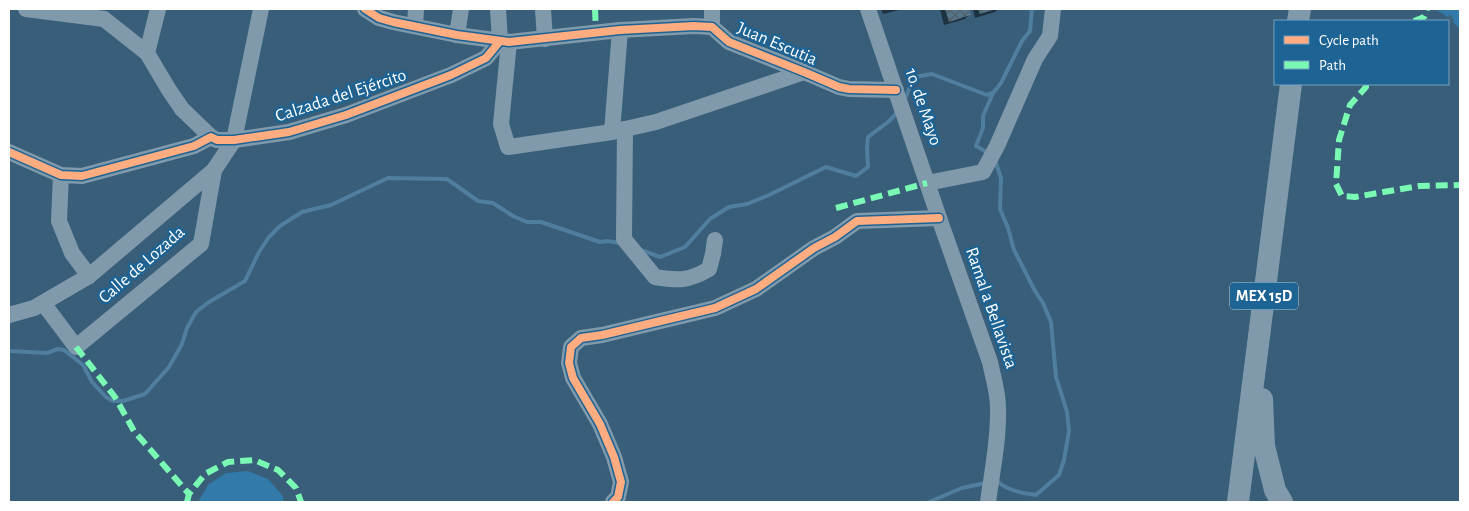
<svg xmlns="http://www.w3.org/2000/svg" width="1469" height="511" viewBox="0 0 1469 511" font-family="'Alegreya Sans',sans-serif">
<defs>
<pattern id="forest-firs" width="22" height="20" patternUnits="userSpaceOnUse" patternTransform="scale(1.25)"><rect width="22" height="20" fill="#317aa9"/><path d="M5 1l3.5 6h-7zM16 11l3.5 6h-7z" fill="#3e637a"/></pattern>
<pattern id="building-cross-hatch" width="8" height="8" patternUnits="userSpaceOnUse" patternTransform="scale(1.25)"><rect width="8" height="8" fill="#56758a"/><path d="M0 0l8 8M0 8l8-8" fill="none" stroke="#505e68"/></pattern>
</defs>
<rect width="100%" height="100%" fill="#385e79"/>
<!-- forest -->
<path fill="url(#forest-firs)" d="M1434,9H1460V29L1445,15Z"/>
<!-- pitch -->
<path fill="#317aa9" d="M248,471L268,479L283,496L284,502H198L208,485L226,473Z"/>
<!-- shadow -->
<g fill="#0007">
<path d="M881,9H903L883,14Z"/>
<path d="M940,9H967L969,15L965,19L944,25Z"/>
<path d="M973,9H998L995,12L975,18Z"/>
</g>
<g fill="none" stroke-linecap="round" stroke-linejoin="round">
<!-- stream -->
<g stroke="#4f7e9e" stroke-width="4">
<path d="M905,99L914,77L932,74L987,95L994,92L1001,83L1022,41L1030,31L1032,9"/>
<path d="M988,153L976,146L983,128V116L993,93"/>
<path d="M995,160L1001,178L1000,209L1008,228L1014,250L1035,291L1043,303L1051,322L1056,377L1067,412L1069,431L1064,460L1059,475L1036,495C1022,493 1009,491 998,482H995"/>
<path d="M641,250L660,257L685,247L710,219L729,207L747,204L769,195L826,167L856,176L868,167L867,147L868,137L888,122L898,112"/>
<path d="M9,351L47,353L58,349L64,350L83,365L92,382L106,397L113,401H123L145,394L169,367L182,344L187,328L196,312L209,302L245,281L259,252L269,237L280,226L302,212L331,205L388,178L447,179L478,201L493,203L513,216L527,222H541L600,242L607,241L621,243"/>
<path d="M929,502L962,488L986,483"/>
</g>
</g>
<!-- building -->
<g fill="url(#building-cross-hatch)">
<path d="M945,9H969L971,15L949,22Z"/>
<path d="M978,9H996L980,14Z"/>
</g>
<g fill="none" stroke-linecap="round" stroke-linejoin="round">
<!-- minor -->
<g stroke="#819aab" stroke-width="16">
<path d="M26,9L104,19L147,53L169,90L182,109L211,137"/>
<path d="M365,9L379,18L393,22L457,35L509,42L620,30L694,26L712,27L729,42L804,72L839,87L849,89L896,90"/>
<path d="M498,9L500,41"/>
<path d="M543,9L545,39"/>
<path d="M712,9V27"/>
<path d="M868,9L939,218L990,362C993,377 998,392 998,408C999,439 992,472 988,502"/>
<path d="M415,26L416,9"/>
<path d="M457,35L461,9"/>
<path d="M509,42L501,124L508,147L612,132L656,122L804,72"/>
<path d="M147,53L158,9"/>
<path d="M625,129L624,239L655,277C678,281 689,281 709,269L713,254L715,240"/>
<path d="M612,132L620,30"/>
<path d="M9,152L61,175L82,176L194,146L211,137L217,140H234L289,132L346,115L451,75L486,58L500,41"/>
<path d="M61,175L59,221L72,253L89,276"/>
<path d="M927,183L983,172L997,146L1035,59L1050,36L1053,9"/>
<path d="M43,303L76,347L201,244L214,170"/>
<path d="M9,315L34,308L89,276L214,170L234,140L261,9"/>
<path d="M613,502L618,497L621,482L614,457L600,424L573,378L569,363L571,347L581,338L602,335L715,308L756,289L814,248L835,237L857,221L939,218"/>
</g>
<!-- highway -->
<g stroke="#809aab" stroke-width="22">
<path d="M1298,21L1300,9"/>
<path d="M1262,399L1264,446L1275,490L1282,502"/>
<path d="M1238,502L1291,84"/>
</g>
<!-- quiet -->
<g stroke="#7af9b4" stroke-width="6" stroke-dasharray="12 6" stroke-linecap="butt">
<path d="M595,9L596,33"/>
<path d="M1414,21L1424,17L1427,9"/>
<path d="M1366,84V87L1350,105L1339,140L1336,184L1342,196L1355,197L1419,186L1460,185"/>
<path d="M836,208L927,183"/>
<path d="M76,347L115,397L134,431L189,494"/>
<path d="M187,502L189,494L205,474L228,462L254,460L278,470L296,488L301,502"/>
</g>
<defs>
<g id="cycleway">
<path d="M365,9L379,18L393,22L457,35L509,42L620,30L694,26L712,27L729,42L804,72L839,87L849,89L896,90"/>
<path d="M9,152L61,175L82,176L194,146L211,137L217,140H234L289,132L346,115L451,75L486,58L500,41"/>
<path d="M613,502L618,497L621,482L614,457L600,424L573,378L569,363L571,347L581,338L602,335L715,308L756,289L814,248L835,237L857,221L939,218"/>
</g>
</defs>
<!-- cycleway casing -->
<use href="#cycleway" stroke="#1d6394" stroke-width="11"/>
<!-- cycleway -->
<use href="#cycleway" stroke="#ffac80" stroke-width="8"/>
</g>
<g text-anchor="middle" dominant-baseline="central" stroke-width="5" stroke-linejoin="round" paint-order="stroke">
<!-- shield labels -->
<rect fill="#1d6394" stroke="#bbd0df" stroke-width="1" x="1230" y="282.5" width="68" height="27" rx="4"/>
<g font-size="16" font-weight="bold" fill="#fff">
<text x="1264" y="296">MEX 15D</text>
</g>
<!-- street labels -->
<g font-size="18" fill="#fff" stroke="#1d6394">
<text transform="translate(777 44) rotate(23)">Juan Escutia</text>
<text transform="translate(341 96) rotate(-18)">Calzada del Ejército</text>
<text transform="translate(923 107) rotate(71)">1o. de Mayo</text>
<text transform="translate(142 265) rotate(-41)">Calle de Lozada</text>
<text transform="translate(991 308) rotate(71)">Ramal a Bellavista</text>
</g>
</g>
<!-- border -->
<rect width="1469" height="511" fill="none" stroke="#ffffff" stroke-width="20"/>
<!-- legend -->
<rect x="1274" y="20" width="175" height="65" fill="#1d6394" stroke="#77a1bf"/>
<rect x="1284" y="36" width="25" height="8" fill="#ffac80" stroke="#77a1bf"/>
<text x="1319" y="45" font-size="15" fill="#ffffff">Cycle path</text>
<rect x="1284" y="61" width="25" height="8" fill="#7af9b4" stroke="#77a1bf"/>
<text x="1319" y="70" font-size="15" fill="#ffffff">Path</text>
</svg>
